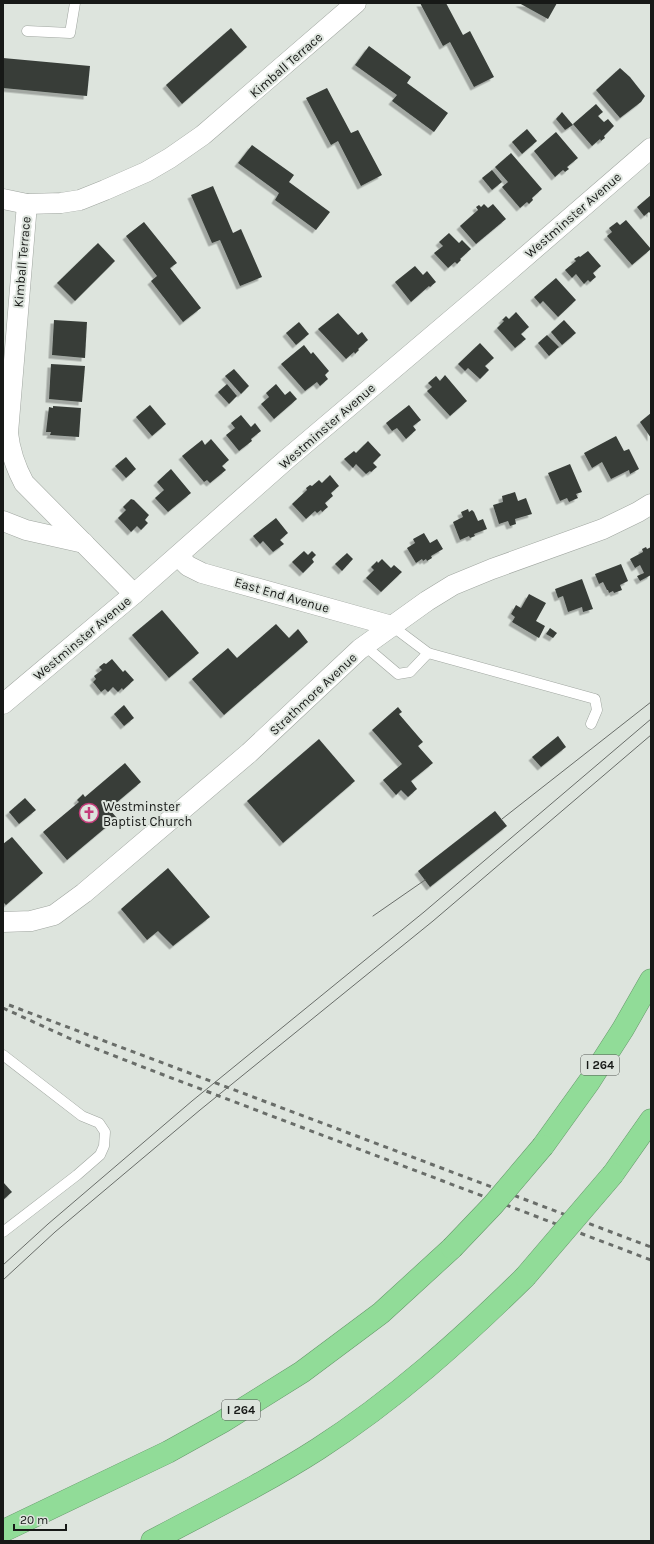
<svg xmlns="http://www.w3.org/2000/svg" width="654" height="1544" viewBox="0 0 654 1544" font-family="Karla,sans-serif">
<defs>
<filter id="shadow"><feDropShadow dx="-3.5" dy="3.5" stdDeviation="0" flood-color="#0004"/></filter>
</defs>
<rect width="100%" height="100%" fill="#dde4dd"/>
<!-- building -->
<g fill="#383e39" filter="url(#shadow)">
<path d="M420,3H446L463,35L470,31L494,77L474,87L450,42L443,46Z"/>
<path d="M519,3H557L548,19Z"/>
<path d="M231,28L247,47L182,104L166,85Z"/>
<path d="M369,46L411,77L407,83L448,113L434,132L392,101L397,95L355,65Z"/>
<path d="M3,58L90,66L87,96L3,88Z"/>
<path d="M620,68L630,77L645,96L641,102L620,118L596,90Z"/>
<path d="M327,88L351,133L358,130L382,175L361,186L338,141L331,145L306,98Z"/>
<path d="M596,104L603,112L598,116L604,122L608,119L614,126L604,136L605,138L601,141L600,139L592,146L573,124Z"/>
<path d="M562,112L573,125L565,130L556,119Z"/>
<path d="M527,129L537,141L522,154L512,142Z"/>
<path d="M556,132L578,158L567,167L569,169L565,172L563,170L555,177L534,151Z"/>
<path d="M252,145L294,175L289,182L330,212L316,230L275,200L279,193L238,163Z"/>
<path d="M511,153L542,189L532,198L533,200L529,204L527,202L520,208L502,187L508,182L495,167Z"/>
<path d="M492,170L502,182L492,190L482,178Z"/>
<path d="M213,186L233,233L241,229L262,277L240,286L220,240L212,243L191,195Z"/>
<path d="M651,195V214L649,212L644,216L637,207Z"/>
<path d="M484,204L488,208L493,204L506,219L476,244L460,226L478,210L476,207L479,205L481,207Z"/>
<path d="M626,220L651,249L632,265L607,236L612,232L609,228L617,222L620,225Z"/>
<path d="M144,222L177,263L170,268L201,308L183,322L151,281L157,276L126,236Z"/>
<path d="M449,233L459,243L462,240L471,249L460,259L461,260L457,264L455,262L448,268L434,253L443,246L439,242Z"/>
<path d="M98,243L115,261L75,301L57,283Z"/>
<path d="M588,251L601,266L593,273L596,277L590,282L588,280L584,284L576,274L572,278L565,270L576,261L574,259L579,256L580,257Z"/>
<path d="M415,266L423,275L427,271L436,282L430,287L429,286L411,302L395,282Z"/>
<path d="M556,278L576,300L558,317L543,301L540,304L534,297Z"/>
<path d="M516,312L529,327L521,334L526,339L515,348L497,328L504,321L502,320L506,316L509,319Z"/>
<path d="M338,313L358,335L362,332L368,340L358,349L359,350L355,354L354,352L346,359L318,329Z"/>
<path d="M54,320L87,322L85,358L52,355Z"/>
<path d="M564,320L576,333L562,345L551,332Z"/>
<path d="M299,322L309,334L296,345L286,333Z"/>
<path d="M547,335L559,347L549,356L538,343Z"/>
<path d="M480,343L494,358L485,366L489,370L480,379L468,368L465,371L458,364Z"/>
<path d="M304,345L311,354L313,352L329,371L325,375L328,379L320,386L317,382L305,391L281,364Z"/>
<path d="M51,364L85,366L82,402L49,399Z"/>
<path d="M234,369L249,386L241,394L225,376Z"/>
<path d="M445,375L467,401L450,416L427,391L432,387L428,383L436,376L440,381Z"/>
<path d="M227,384L237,396L229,404L218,392Z"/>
<path d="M276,384L285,395L290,391L297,399L274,419L261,404L269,397L266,393Z"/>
<path d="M150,405L166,424L152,436L136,417Z"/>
<path d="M409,405L421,420L413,426L416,430L406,439L397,428L392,431L386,423Z"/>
<path d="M53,406L81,408L79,437L50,435L51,432H46L49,407L53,408Z"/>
<path d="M651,413V438L640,422Z"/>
<path d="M241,415L251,427L255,423L261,431L251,439L252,441L239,451L226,435L235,428L231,423Z"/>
<path d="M616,436L624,451L629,449L639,469L630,474L629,470L611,479L602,462L592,468L584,453Z"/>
<path d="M211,439L229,460L222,466L226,470L210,483L207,480L204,482L182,456L202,440L205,445Z"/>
<path d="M368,441L381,455L373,463L377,467L371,472L370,471L366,474L356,464L353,468L344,459L354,451L356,453Z"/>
<path d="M126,457L136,469L126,478L115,466Z"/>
<path d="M570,464L582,492L576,494L578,498L569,502L567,498L560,501L548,473Z"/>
<path d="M171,469L191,493L168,512L155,498L164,490L157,482Z"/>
<path d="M330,475L339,486L331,493L333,496L325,503L328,507L322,512L321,510L317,513L315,511L306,519L292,504L307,490L306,488L310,485L312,486L319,480L322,483Z"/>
<path d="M515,492L518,501L526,498L532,514L515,519L516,524L510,526L508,521L499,524L493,505L503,502L502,496Z"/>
<path d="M131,499L134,500L149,515L145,520L148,523L141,530L137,526L131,532L118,518L126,510L123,507Z"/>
<path d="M468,509L469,512L472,510L474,512L478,521L483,519L487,529L474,534L475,536L470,538L469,536L460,540L453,522L463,517L461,512Z"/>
<path d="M276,518L288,533L280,540L284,544L273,552L263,541L260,544L253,536Z"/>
<path d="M424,533L430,543L437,539L443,549L431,556L432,558L427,561L426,559L423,561L422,559L416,563L407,548L415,543L413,539Z"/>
<path d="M646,547L647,549L651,547V575L640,581L637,576L644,573L640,565L635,568L630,559L643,552L642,549Z"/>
<path d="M304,551L308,555L312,551L316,555L312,559L314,562L303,573L292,562Z"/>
<path d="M347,553L353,559L342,571L335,564Z"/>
<path d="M382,559L391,568L394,565L402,572L381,592L366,578L374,570L371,567L377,561L378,563Z"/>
<path d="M621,564L628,581L620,585L622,590L614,593L613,591L609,593L608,590H607L603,582L599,584L595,574Z"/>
<path d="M582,579L593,609L583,612L582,607L568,612L563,596L558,598L555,589Z"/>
<path d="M529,594L546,603L536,621L545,626L539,638L512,622L515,617L511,614L516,605L521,608Z"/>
<path d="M162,610L199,653L169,678L132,635Z"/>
<path d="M276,624L289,638L298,629L308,642L224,715L192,679L228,648L237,658Z"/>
<path d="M550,628L557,633L553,638L546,634Z"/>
<path d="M112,659L123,672L125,670L134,680L123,690L122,688L118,692L113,687L108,692L105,689L101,692L93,682L96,679L94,676L102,670L99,667L104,663L106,664Z"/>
<path d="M124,705L134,718L124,726L114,714Z"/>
<path d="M398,707L402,712L399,714L423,742L418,746L433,763L411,781L417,789L408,797L401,790L396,795L383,780L402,764L372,730Z"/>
<path d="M558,736L566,747L541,767L532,757Z"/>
<path d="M319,739L355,781L283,843L247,801Z"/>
<path d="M125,763L141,782L109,809L117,818L67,860L43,832L79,802L77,800L83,794L85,797Z"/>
<path d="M25,798L36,810L19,824L9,812Z"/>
<path d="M495,811L507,826L430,887L418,871Z"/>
<path d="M12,837L43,873L6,905L3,902V844Z"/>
<path d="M168,868L210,917L173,946L158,931L147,940L121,909Z"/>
<path d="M3,1182L12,1192L3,1200Z"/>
</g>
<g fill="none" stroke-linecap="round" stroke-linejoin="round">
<defs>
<g id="lane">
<path d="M27,31L70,33L75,3"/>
<path d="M392,626L428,653L595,699L597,710L591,724"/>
<path d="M365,646L398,674L410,672L428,653"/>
<path d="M3,1055L82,1116L99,1123L105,1132L104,1146L100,1155L77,1175L3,1232"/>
</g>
<g id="street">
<path d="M3,199L27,204L61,203L80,200L105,190L146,172L170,158L203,135L356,3"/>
<path d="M27,204L8,433C10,452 15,466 24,483L134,594"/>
<path d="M3,521L26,530L84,543"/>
<path d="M178,556L188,566L202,573L392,626"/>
<path d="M3,704L134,594L287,459L503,276L651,148"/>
<path d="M3,922L31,921L54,915L84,893L249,753L360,649L427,601L453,585L492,569L603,529L638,512L651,504"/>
</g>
<g id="highway">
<path d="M543,1146L589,1082L623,1029L651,980"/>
<path d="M613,1174L651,1120"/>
<path d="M3,1531L168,1452L222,1422L302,1372L381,1313L452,1248"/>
<path d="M152,1541C208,1511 265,1483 318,1449C394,1400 461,1340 525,1277"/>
</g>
</defs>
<!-- lane casing -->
<use href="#lane" stroke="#a0a6a0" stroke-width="11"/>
<!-- street casing -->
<use href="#street" stroke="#a0a6a0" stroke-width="21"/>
<!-- highway casing -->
<use href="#highway" stroke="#66986b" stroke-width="23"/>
<!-- lane -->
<use href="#lane" stroke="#fff" stroke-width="10"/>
<!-- street -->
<use href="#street" stroke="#fff" stroke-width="20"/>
<!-- highway -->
<use href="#highway" stroke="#91dc98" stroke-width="22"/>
<!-- tram -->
<g stroke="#696d69" stroke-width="1">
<path d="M502,819L651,702"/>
<path d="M373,916L425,880"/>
<path d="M3,1265L48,1224L192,1101L424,912L651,719"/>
<path d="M3,1280L55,1232L200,1110L433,921L651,735"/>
</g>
<!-- rail -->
<g stroke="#696d69" stroke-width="3" stroke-dasharray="5 5" stroke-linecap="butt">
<path d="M9,1005L651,1247"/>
<path d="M3,1008L71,1039L148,1069L651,1260"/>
</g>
<defs>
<g id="highway-bridge">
<path d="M452,1248L493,1205L543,1146"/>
<path d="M525,1277L613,1174"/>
</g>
</defs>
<!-- highway-bridge casing -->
<use href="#highway-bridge" stroke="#66986b" stroke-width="23" stroke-linecap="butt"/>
<!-- highway-bridge -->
<use href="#highway-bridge" stroke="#91dc98" stroke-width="22"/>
</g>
<!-- icons -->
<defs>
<symbol id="church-ring" viewBox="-11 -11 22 22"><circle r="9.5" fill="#dde4dd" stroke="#c43c7a" stroke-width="1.5"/><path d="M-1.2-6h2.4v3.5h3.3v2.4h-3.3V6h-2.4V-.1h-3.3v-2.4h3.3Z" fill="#c43c7a"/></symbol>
</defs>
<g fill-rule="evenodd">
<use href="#church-ring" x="78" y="802" width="22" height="22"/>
</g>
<g text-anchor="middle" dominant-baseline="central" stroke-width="4" stroke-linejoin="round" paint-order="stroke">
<!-- shield labels -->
<g fill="#dde4dd" stroke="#525652" stroke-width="1">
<rect x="581" y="1055" width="38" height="20" rx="3"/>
<rect x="222" y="1400" width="38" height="20" rx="3"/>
</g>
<g font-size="12" font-weight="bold" fill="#171917">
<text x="600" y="1065">I 264</text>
<text x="241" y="1410">I 264</text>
</g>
<!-- street labels -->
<g font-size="13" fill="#171917" stroke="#dde4dd">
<text transform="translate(286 65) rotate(-41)">Kimball Terrace</text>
<text transform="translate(573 215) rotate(-41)">Westminster Avenue</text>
<text transform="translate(22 262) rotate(-85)">Kimball Terrace</text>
<text transform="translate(327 426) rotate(-41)">Westminster Avenue</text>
<text transform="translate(282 595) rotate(16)">East End Avenue</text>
<text transform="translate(82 638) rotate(-40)">Westminster Avenue</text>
<text transform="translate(313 694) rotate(-43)">Strathmore Avenue</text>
</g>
<!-- poi labels -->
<g font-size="13" fill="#171917" stroke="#dde4dd" text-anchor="start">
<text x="103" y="806">Westminster<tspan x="103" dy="15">Baptist Church</tspan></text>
</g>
</g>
<!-- border -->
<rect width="654" height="1544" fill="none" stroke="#171917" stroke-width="8"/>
<!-- scale -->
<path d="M14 1524v6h52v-6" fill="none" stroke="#171917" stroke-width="2"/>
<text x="20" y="1524" font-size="12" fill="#171917" stroke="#dde4dd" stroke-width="3" paint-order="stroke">20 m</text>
</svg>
